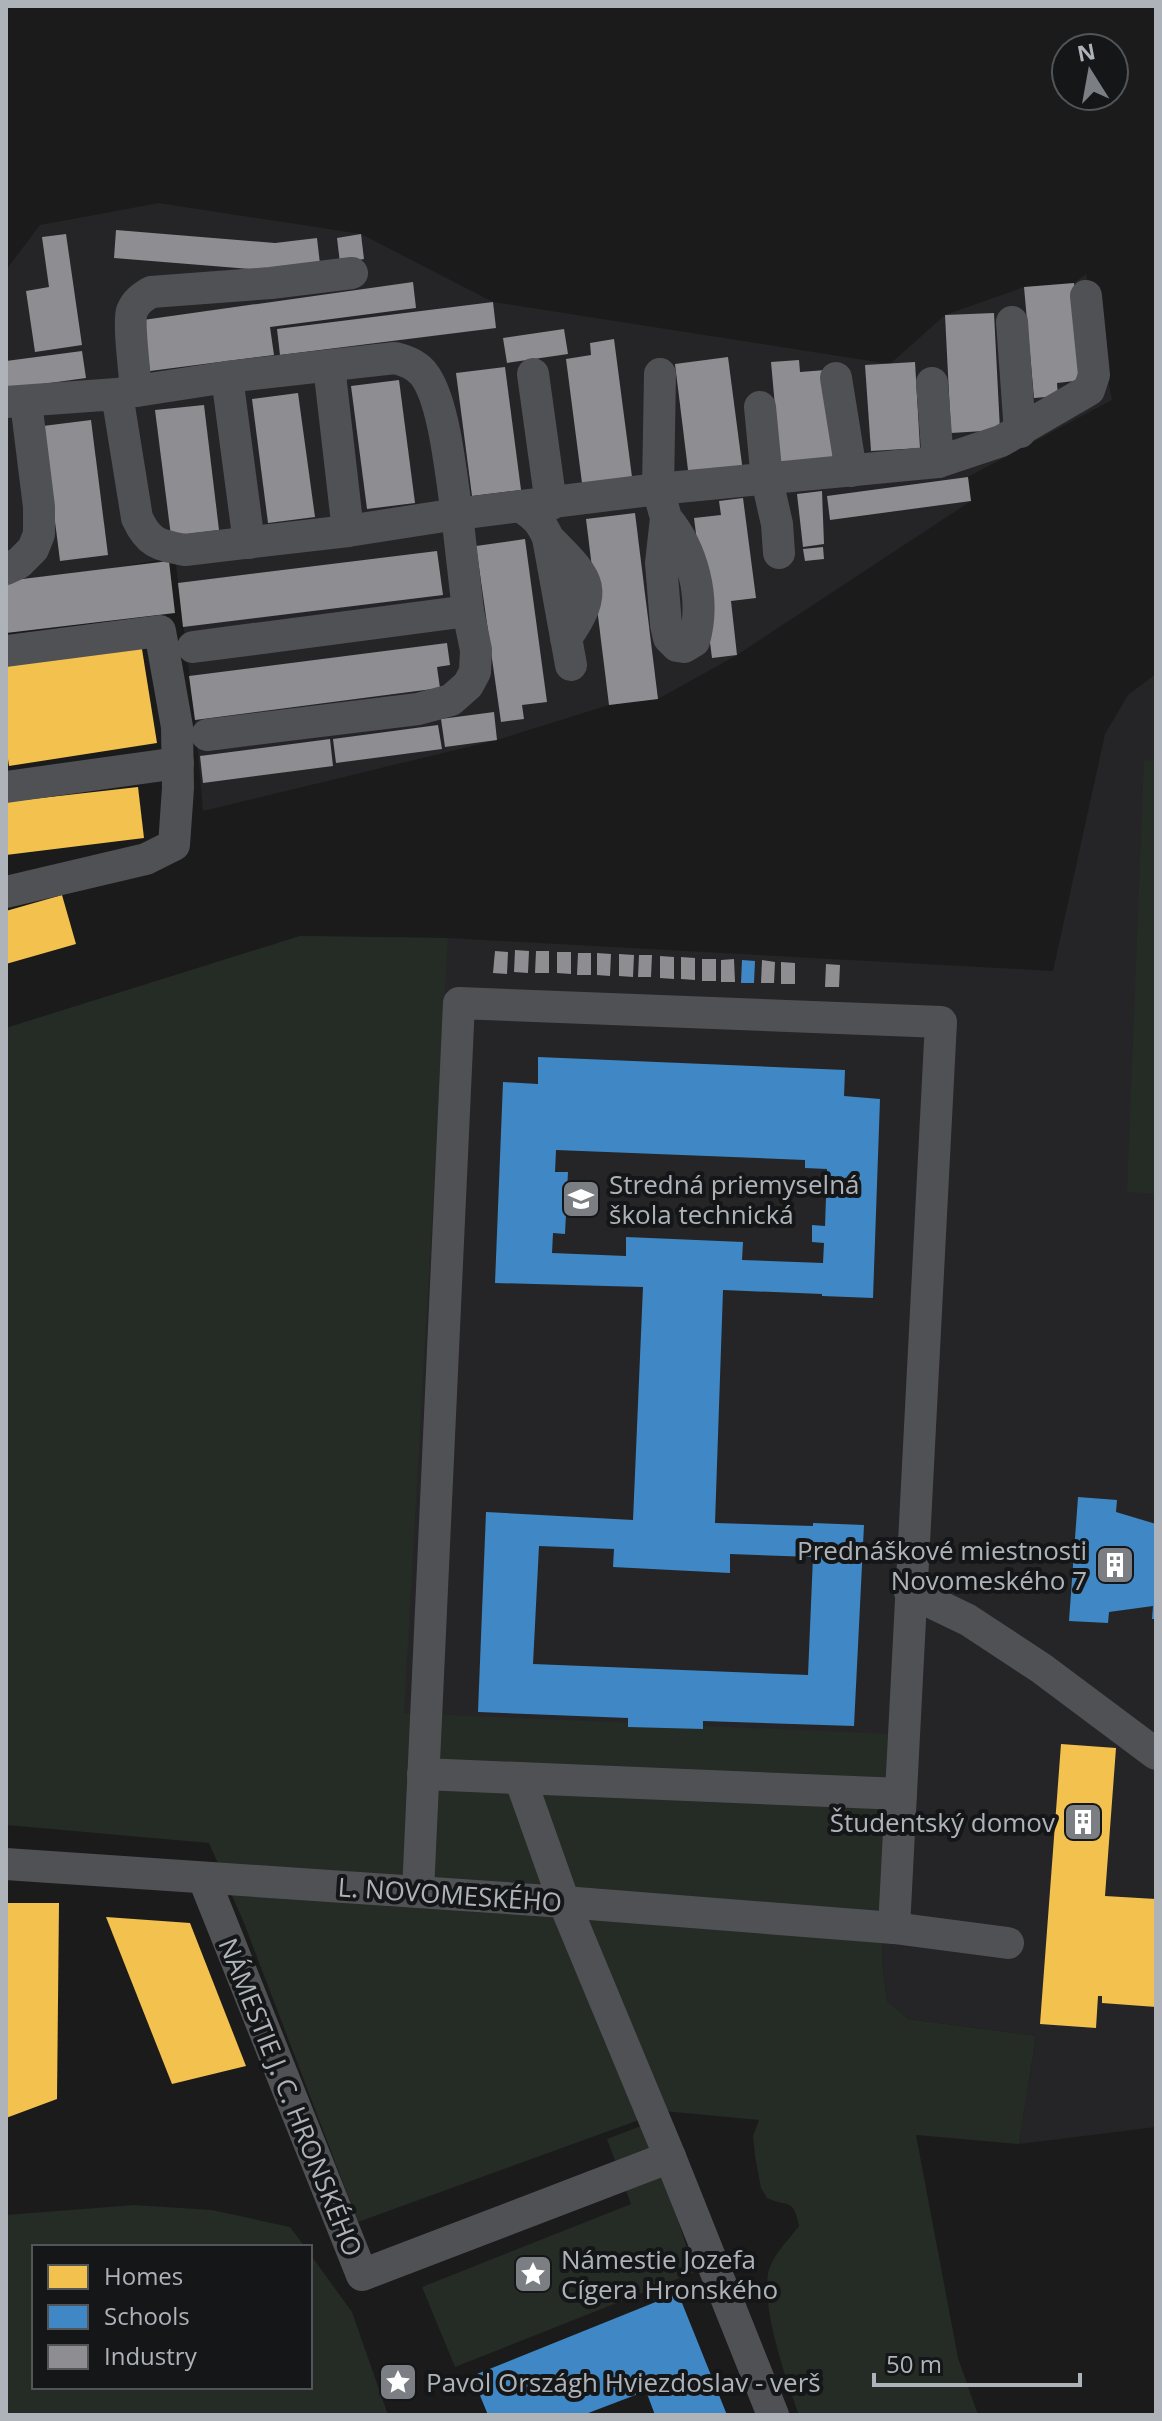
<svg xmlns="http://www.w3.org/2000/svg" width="1162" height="2421" viewBox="0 0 1162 2421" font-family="'Open Sans',sans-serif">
<rect width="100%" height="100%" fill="#1b1b1b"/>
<!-- built -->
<g fill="#252527">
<path d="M159,203L361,234L493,302L890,364L945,315L1024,287L1074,283L1086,274L1112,400L968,477L971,501L737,655L658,699L609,705L497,740L203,811L195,720L175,557L108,569L6,581V270L40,225Z"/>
<path d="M1156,674V2127L1019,2144L1036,2036L908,2019L887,2001L882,1961L885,1895L231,1833L6,1028L300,936L448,938L1053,971L1105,734L1128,695Z"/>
</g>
<!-- green -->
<g fill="#252b25">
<path d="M1144,760L1156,761V1194L1127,1192Z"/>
<path d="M300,936L448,938L404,1713L894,1734L882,1961L887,2001L908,2019L1036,2036L1019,2144L916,2135L958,2358L978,2415H799C786,2380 762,2310 768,2274C772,2255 788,2241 799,2226C793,2197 789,2208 767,2198L761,2188L755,2156L753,2136L759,2120L664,2111L358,2222L244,1923L209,1843L6,1825V1028Z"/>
<path d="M646,2124L695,2272L455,2367L422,2287L631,2204L607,2139Z"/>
<path d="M134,2205L212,2210L290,2227L305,2247H34V2387H310V2254L352,2312L388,2415H6V2215Z"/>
</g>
<!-- homes -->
<g fill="#f2c14e">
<path d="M141,643L157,743L9,766L6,745V665Z"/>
<path d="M138,787L144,838L6,855V802Z"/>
<path d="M62,895L76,944L6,964V911Z"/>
<path d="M1061,1744L1116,1748L1105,1896L1156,1899V2007L1102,2003V1996H1098L1096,2028L1040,2024Z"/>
<path d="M6,1903H59L57,2099L6,2118Z"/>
<path d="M106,1917L190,1923L246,2066L172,2084Z"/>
</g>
<!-- schools -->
<g fill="#3f88c5" fill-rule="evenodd">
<path d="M742,960L755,961L754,983H741Z"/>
<path d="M538,1057L845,1070L844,1096L880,1099L873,1298L822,1296V1294L723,1290L715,1523L813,1526V1523L864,1525L854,1726L703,1721V1729L628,1727V1718L478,1712L486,1512L633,1520L643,1287L495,1283L503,1082L538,1084ZM556,1150L805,1160V1168L827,1169L825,1226L812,1225V1242L824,1243L823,1263L742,1260L743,1242L626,1237V1256L552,1253L553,1233L565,1234L568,1172H555ZM539,1546L614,1549L613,1567L730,1573V1554L813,1557L808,1675L533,1664Z"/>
<path d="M1078,1497L1117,1500L1116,1512L1156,1524V1619H1152L1153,1606L1109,1612L1108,1623L1069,1621Z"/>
<path d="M678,2293L727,2415H655L646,2391L583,2415H488L472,2376Z"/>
</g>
<!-- industry -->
<g fill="#8d8d92">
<path d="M116,230L275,243L317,238L320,264L273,271L114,258Z"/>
<path d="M66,234L82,345L35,352L26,291L49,287L42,237Z"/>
<path d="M361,234L364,259L340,263L337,238Z"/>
<path d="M413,282L416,308L270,327L274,355L150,371L143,320Z"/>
<path d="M1074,283L1083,380L1057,383L1058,396L1034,398L1024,287Z"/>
<path d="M493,302L496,328L280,355L277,329Z"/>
<path d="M994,313L1000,430L951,433L945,315Z"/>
<path d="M564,329L568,354L507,363L503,338Z"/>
<path d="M614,339L632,477L582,483L566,359L591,355L590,343Z"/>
<path d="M82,351L86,378L6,389V361Z"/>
<path d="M728,357L743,472L689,478L675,364Z"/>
<path d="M799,360L800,372L826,370L833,458L780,462L771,362Z"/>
<path d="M915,362L920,448L871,451L865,365Z"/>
<path d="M505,367L521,490L472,496L456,373Z"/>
<path d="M399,380L415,503L367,509L351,386Z"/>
<path d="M298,393L315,517L268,523L252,399Z"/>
<path d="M204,405L219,530L171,536L155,410Z"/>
<path d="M91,420L108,555L60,561L43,426Z"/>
<path d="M968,477L971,501L830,520L827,496Z"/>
<path d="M822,491L824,544L803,547L797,494Z"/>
<path d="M743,498L756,598L731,601L737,655L712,658L694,518L721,515L719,501Z"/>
<path d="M635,513L658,699L609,705L586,519Z"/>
<path d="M525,539L547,702L522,705L524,719L501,722L476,546Z"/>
<path d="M823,547L824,559L805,561L803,549Z"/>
<path d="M437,551L443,595L183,627L178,583Z"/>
<path d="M169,561L175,613L6,633V581Z"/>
<path d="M447,643L450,665L437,667L440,688L195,720L189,676Z"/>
<path d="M494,712L497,740L445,747L441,719Z"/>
<path d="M438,725L442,749L336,763L333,739Z"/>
<path d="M330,739L333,766L203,783L200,756Z"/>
<path d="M515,950L529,951L528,973L514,972Z"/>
<path d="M495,951L508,952L507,974L493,973Z"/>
<path d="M536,951H549V973H535Z"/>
<path d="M557,952H571V974L557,973Z"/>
<path d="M578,953H591V975H577Z"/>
<path d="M597,953L611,954L610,976L597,975Z"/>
<path d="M619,954L634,955L633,977L619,976Z"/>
<path d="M639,955H652L651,977H638Z"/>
<path d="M660,956L674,957V979L660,978Z"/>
<path d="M681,957L695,958V980L681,979Z"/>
<rect x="702" y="959" width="14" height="22"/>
<path d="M734,959L735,982H721V960Z"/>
<path d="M762,960L775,962L774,983H761Z"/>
<path d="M781,962L795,963V984H781Z"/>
<path d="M826,964L840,965L839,987H825Z"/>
</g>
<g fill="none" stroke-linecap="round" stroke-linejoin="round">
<!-- minor -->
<g stroke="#505154" stroke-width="32">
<path d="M1012,322L1020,432"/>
<path d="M329,366L348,531"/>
<path d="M533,374L551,504"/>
<path d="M660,374L658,489L666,518L661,563L666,625L669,638L677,646L684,647L694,641C706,599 693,550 666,518"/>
<path d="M227,377L249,543"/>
<path d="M836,378L851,471"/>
<path d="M932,383L938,462"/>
<path d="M136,391C135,375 128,322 132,311C136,301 143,297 151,292L271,283L352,273"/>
<path d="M6,402L117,394L227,377L395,358C406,361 415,364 423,373C445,400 451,478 457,514L348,531L185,550C159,545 149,544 137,518L117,394"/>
<path d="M760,407L767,480L777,524L779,553"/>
<path d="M523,508C536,516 542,524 548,538L571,665"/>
<path d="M548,538C587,578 602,587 566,638"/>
<path d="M6,569L19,563L33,549L39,534V507L26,402"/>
<path d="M193,647L468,611"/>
<path d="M6,651L160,631L177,727L178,788L174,845L146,859L6,892"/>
<path d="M207,735L418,709L451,700L468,685L475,672L476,650L468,611L457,514L658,489L938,462L1001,441L1089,390L1094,375L1086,296"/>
<path d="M6,787L178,763"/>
<path d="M910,1592L968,1620L1041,1668L1156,1754"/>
<path d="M423,1774L901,1794"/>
<path d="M520,1778L564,1902L670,2157L773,2415"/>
<path d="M6,1864L564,1902L894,1928L1008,1943"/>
<path d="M204,1879L362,2275L670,2157"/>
<path d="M418,1892L459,1003L941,1022L894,1928"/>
</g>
</g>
<!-- icons -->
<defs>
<symbol id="school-square" viewBox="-11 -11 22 22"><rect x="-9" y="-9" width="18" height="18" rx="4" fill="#7b7e82" stroke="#151617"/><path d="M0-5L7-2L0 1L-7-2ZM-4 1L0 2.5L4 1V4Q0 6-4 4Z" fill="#fff"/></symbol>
<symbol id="building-square" viewBox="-11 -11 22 22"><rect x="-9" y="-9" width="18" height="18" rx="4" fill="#7b7e82" stroke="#151617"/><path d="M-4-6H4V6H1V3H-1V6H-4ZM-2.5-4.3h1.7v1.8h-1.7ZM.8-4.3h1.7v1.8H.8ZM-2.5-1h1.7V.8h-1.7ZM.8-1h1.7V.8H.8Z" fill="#fff"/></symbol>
<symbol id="sight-square" viewBox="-11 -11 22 22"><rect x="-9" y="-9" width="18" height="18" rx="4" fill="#7b7e82" stroke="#151617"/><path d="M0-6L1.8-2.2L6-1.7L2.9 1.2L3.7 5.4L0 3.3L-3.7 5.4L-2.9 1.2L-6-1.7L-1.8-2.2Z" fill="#fff"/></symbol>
</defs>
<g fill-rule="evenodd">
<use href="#school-square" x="559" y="1177" width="44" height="44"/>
<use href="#building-square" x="1093" y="1543" width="44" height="44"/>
<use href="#building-square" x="1061" y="1800" width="44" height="44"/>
<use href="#sight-square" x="511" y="2252" width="44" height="44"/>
<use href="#sight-square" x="376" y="2360" width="44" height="44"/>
</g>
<g text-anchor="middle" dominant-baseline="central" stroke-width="8" stroke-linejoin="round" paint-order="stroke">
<!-- poi labels -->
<g font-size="26" fill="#aeb3ba" stroke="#151617" text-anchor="start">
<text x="609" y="1184">Stredná priemyselná<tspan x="609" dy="30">škola technická</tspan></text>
<text x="1087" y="1550" text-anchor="end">Prednáškové miestnosti<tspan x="1087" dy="30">Novomeského 7</tspan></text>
<text x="1055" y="1822" text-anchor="end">Študentský domov</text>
<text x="561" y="2259">Námestie Jozefa<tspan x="561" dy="30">Cígera Hronského</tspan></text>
<text x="426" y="2382">Pavol Országh Hviezdoslav - verš</text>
</g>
<!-- street labels -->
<g font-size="26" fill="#aeb3ba" stroke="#151617">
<text transform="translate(450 1894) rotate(4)">L. NOVOMESKÉHO</text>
<text transform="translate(291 2097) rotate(68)">NÁMESTIE J. C. HRONSKÉHO</text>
</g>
</g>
<!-- border -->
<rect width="1162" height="2421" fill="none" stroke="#aeb3ba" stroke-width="16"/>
<!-- legend -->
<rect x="32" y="2245" width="280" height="144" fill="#151617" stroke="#525558" stroke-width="2"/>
<rect x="48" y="2265" width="40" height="24" fill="#f2c14e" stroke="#525558" stroke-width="2"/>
<text x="104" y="2285" font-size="24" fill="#aeb3ba">Homes</text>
<rect x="48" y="2305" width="40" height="24" fill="#3f88c5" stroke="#525558" stroke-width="2"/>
<text x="104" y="2325" font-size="24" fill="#aeb3ba">Schools</text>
<rect x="48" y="2345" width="40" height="24" fill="#8d8d92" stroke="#525558" stroke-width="2"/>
<text x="104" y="2365" font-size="24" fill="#aeb3ba">Industry</text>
<!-- north arrow -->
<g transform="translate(1090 72) rotate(349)"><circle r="38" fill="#151617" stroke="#525558" stroke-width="2"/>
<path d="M0-6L14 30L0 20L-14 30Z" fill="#7b7e82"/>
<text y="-12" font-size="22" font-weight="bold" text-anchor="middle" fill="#aeb3ba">N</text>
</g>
<!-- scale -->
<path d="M874 2373v12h206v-12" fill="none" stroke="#aeb3ba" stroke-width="4"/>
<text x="886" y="2373" font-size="24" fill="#aeb3ba" stroke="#151617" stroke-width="6" paint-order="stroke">50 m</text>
</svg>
